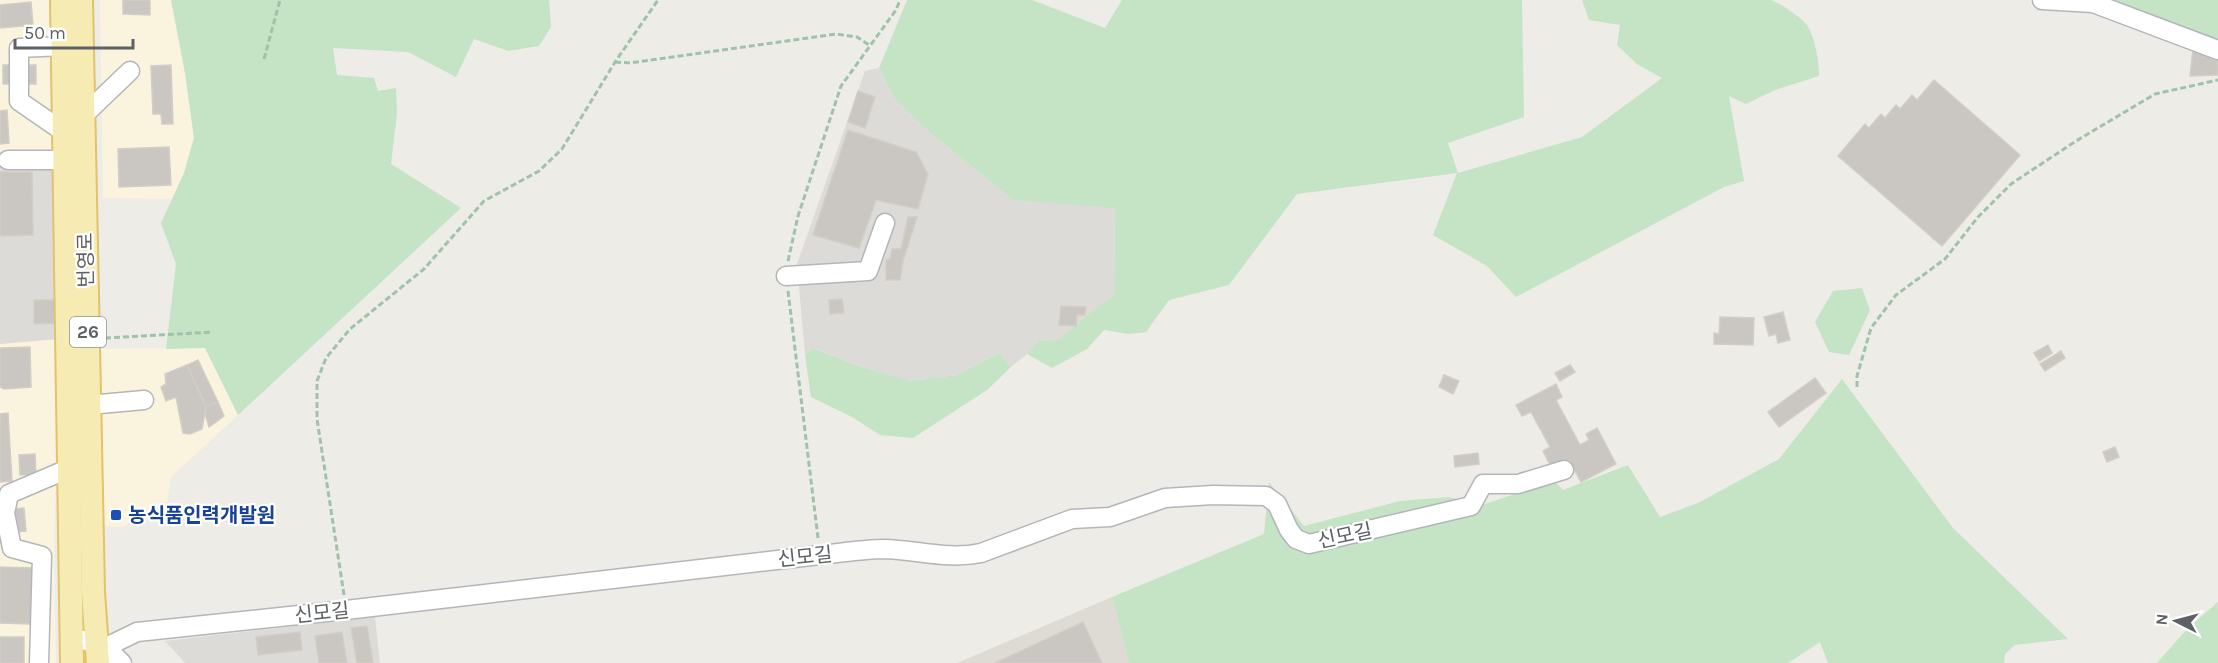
<svg xmlns="http://www.w3.org/2000/svg" width="2218" height="663" viewBox="0 0 2218 663" font-family="Karla,'Noto Sans KR',sans-serif">
<rect width="100%" height="100%" fill="#eeece6"/>
<!-- commercial -->
<g fill="#faf4df">
<path d="M0,0H55L60,153L0,155Z"/>
<path d="M100,0H171L185,73L194,138L184,173L172,199L103,198Z"/>
<path d="M59,339L54,558L56,663H0V344Z"/>
<path d="M205,348L238,415L171,477L167,502L123,527L102,526L97,349Z"/>
</g>
<!-- industrial -->
<g fill="#dddbd8">
<path d="M879,68L894,98L922,126L1013,200L1115,207L1114,296L1097,307L1058,340L1038,341L1027,354L1011,367L999,353L957,375L908,381L855,365L815,348L805,355L797,264L865,71Z"/>
<path d="M60,153L59,339L0,344V155Z"/>
<path d="M375,617L380,663H185L165,641Z"/>
</g>
<!-- education -->
<path fill="#dedbd4" d="M1112,597L1129,663H957Z"/>
<!-- green -->
<g fill="#c5e3c5">
<path d="M171,0H549L551,27L539,46L508,51L474,39L456,77L408,52L333,48L337,75L374,78L378,91L396,88L397,113L391,164L461,208L238,415L205,348L166,349L176,264L161,223L184,173L194,138L185,73Z"/>
<path d="M907,0H1032L1105,28L1122,0H1522L1524,117L1448,143L1458,173L1582,137L1662,78L1637,64L1617,45L1620,25L1589,20L1582,0H1771C1780,3 1802,18 1807,25C1815,37 1819,62 1819,76L1775,90L1746,104L1729,96L1744,181L1724,187L1516,297L1487,266L1433,235L1457,173L1297,194L1229,285L1169,300L1146,332L1129,334L1104,330L1087,349L1052,368L1027,354L1038,341L1058,340L1097,307L1114,296L1115,208L1013,200L922,126L894,98L879,68Z"/>
<path d="M2111,0H2218V41Z"/>
<path d="M1862,288L1870,310L1849,355L1829,352L1815,322L1833,291Z"/>
<path d="M814,348L855,365L909,381L957,375L999,353L1011,367L987,390L913,438L880,435L852,417L811,397L805,355Z"/>
<path d="M1842,379L1953,528L2068,639L2015,645L2005,654L2004,663H1828L1820,642L1788,663H1129L1112,597L1264,534L1269,482L1304,526L1400,501L1449,497L1479,506L1554,481L1563,490L1628,465L1660,517L1698,503L1779,459Z"/>
<path d="M2218,602V663H2157L2187,629Z"/>
</g>
<!-- building -->
<g fill="#cac7c2" stroke="#d2cec5" stroke-width="1.5">
<path d="M123,0H150V15L123,14Z"/>
<path d="M31,2L33,25L0,28V5Z"/>
<path d="M2193,50L2218,58V75L2190,76Z"/>
<rect x="3" y="65" width="33" height="19"/>
<path d="M171,65L173,124H162L161,114H153L151,66Z"/>
<path d="M1934,80L2020,155L1942,246L1838,156L1865,124L1869,128L1881,114L1885,118L1896,105L1900,109L1912,95L1917,100Z"/>
<path d="M858,91L875,97L865,128L848,122Z"/>
<path d="M7,110L9,143L0,144V111Z"/>
<path d="M848,130L916,152L928,174L918,209L876,200L859,248L813,235Z"/>
<path d="M169,147L171,185L119,187L118,149Z"/>
<path d="M0,172H32L33,235L0,236Z"/>
<path d="M908,217H917L903,261L900,280H886V260L890,259L892,249H901Z"/>
<path d="M842,299L844,313L830,314L829,300Z"/>
<path d="M34,300H57V323L34,324Z"/>
<path d="M1061,306L1086,307L1085,315H1077L1076,326L1059,325Z"/>
<path d="M1783,312L1790,340L1778,343L1776,334L1769,336L1764,317Z"/>
<path d="M1720,317L1754,318L1753,345L1714,344V333L1719,334Z"/>
<path d="M2048,345L2052,353L2039,361L2034,353Z"/>
<path d="M30,347L31,387L4,389L0,387V348Z"/>
<path d="M2061,351L2065,358L2045,371L2040,364Z"/>
<path d="M198,360L218,402L206,407L187,365Z"/>
<path d="M187,365L206,407L202,429L190,434L183,433L176,397L166,401L161,387L166,384L165,374Z"/>
<path d="M1570,365L1575,372L1560,381L1555,373Z"/>
<path d="M1444,375L1459,381L1453,394L1439,387Z"/>
<path d="M1815,378L1826,393L1779,427L1768,412Z"/>
<path d="M1556,384L1562,397L1556,400L1580,445L1589,440L1586,434L1597,428L1616,464L1581,482L1569,460L1552,469L1543,451L1550,447L1531,412L1522,416L1516,405Z"/>
<path d="M218,402L224,416L209,427L205,414L206,407Z"/>
<path d="M8,413L12,481L0,482V414Z"/>
<path d="M2115,447L2119,457L2107,462L2103,452Z"/>
<path d="M1478,453L1479,464L1455,467L1454,456Z"/>
<path d="M35,454L36,474L20,475L19,455Z"/>
<path d="M24,508L26,531L14,532L12,509Z"/>
<path d="M0,567L32,568L31,624L0,623Z"/>
<path d="M1083,622L1102,663H995Z"/>
<path d="M367,626L373,663H357L351,628Z"/>
<path d="M300,632L302,650L258,655L256,637Z"/>
<path d="M342,632L347,663H319L315,636Z"/>
<rect x="0" y="637" width="24" height="26"/>
</g>
<g fill="none" stroke-linecap="round" stroke-linejoin="round">
<defs>
<g id="minor">
<path d="M2042,0L2093,3L2218,50"/>
<path d="M63,46L19,48V101L64,132"/>
<path d="M84,115L130,71"/>
<path d="M8,160H65"/>
<path d="M786,276L868,271L885,223"/>
<path d="M89,405L144,400"/>
<path d="M73,637L106,647L122,663"/>
<path d="M106,647L137,632L346,610L820,555C841,553 863,549 884,549C918,550 948,560 981,553L1072,519L1110,517L1165,498L1213,495L1266,496L1277,504L1289,530L1296,539L1309,544L1471,506L1483,484H1518L1564,470"/>
<path d="M39,663L42,556L12,548L5,513L9,494L70,468"/>
</g>
<g id="major">
<path d="M62,0L72,663"/>
<path d="M81,0L93,592L98,663"/>
</g>
</defs>
<!-- minor casing -->
<use href="#minor" stroke="#b3b6b9" stroke-width="21"/>
<!-- major casing -->
<use href="#major" stroke="#e2c26b" stroke-width="26"/>
<!-- path -->
<g stroke="#9fc3aa" stroke-width="3" stroke-dasharray="6 3" stroke-linecap="butt">
<path d="M264,59L280,0"/>
<path d="M615,62L630,63L836,34L857,37L869,45"/>
<path d="M788,261L798,216L841,86L896,10L900,0"/>
<path d="M788,291L818,538"/>
<path d="M105,338L213,332"/>
<path d="M1857,387V376L1871,328L1896,295L1945,259L1978,217L2011,184L2076,141L2155,94L2218,80"/>
<path d="M344,595L317,419V381L326,358L350,329L424,269L484,201L539,171L562,149L615,62L658,0"/>
</g>
<!-- minor -->
<use href="#minor" stroke="#fff" stroke-width="18"/>
<!-- major -->
<use href="#major" stroke="#f6ecb3" stroke-width="22"/>
</g>
<!-- markers -->
<rect fill="#1a4fb4" stroke="#fff" stroke-width="2" x="110" y="509" width="12" height="12" rx="3"/>
<g text-anchor="middle" dominant-baseline="central" stroke-width="4.5" stroke-linejoin="round" paint-order="stroke">
<!-- shield labels -->
<rect fill="#fff" stroke="#8e9092" stroke-width="1.5" x="70" y="317" width="36" height="30" rx="4.5"/>
<g font-size="18" font-weight="bold" fill="#5d6164">
<text x="88" y="332">26</text>
</g>
<!-- street labels -->
<g font-size="20" fill="#5d6164" stroke="#fff">
<text transform="translate(86 260) rotate(-91)">번영로</text>
<text transform="translate(1345 536) rotate(-12)">신모길</text>
<text transform="translate(805 557) rotate(-6)">신모길</text>
<text transform="translate(322 613) rotate(-6)">신모길</text>
</g>
<!-- transit labels -->
<g font-size="20" font-weight="bold" fill="#164399" stroke="#fff" text-anchor="start">
<text x="128" y="515">농식품인력개발원</text>
</g>
</g>
<!-- north arrow -->
<g transform="translate(2176 621) rotate(276)" stroke="#ffffff" stroke-width="4.5" paint-order="stroke">
<path d="M0-4.5L10 22L0 15L-10 22Z" fill="#5d6164"/>
<text y="-9" font-size="16" font-weight="bold" text-anchor="middle" fill="#5d6164">N</text>
</g>
<!-- scale -->
<path d="M15 39v9h118v-9" fill="none" stroke="#5d6164" stroke-width="3"/>
<text x="24" y="39" font-size="18" fill="#5d6164" stroke="#ffffff" stroke-width="4.5" paint-order="stroke">50 m</text>
</svg>
